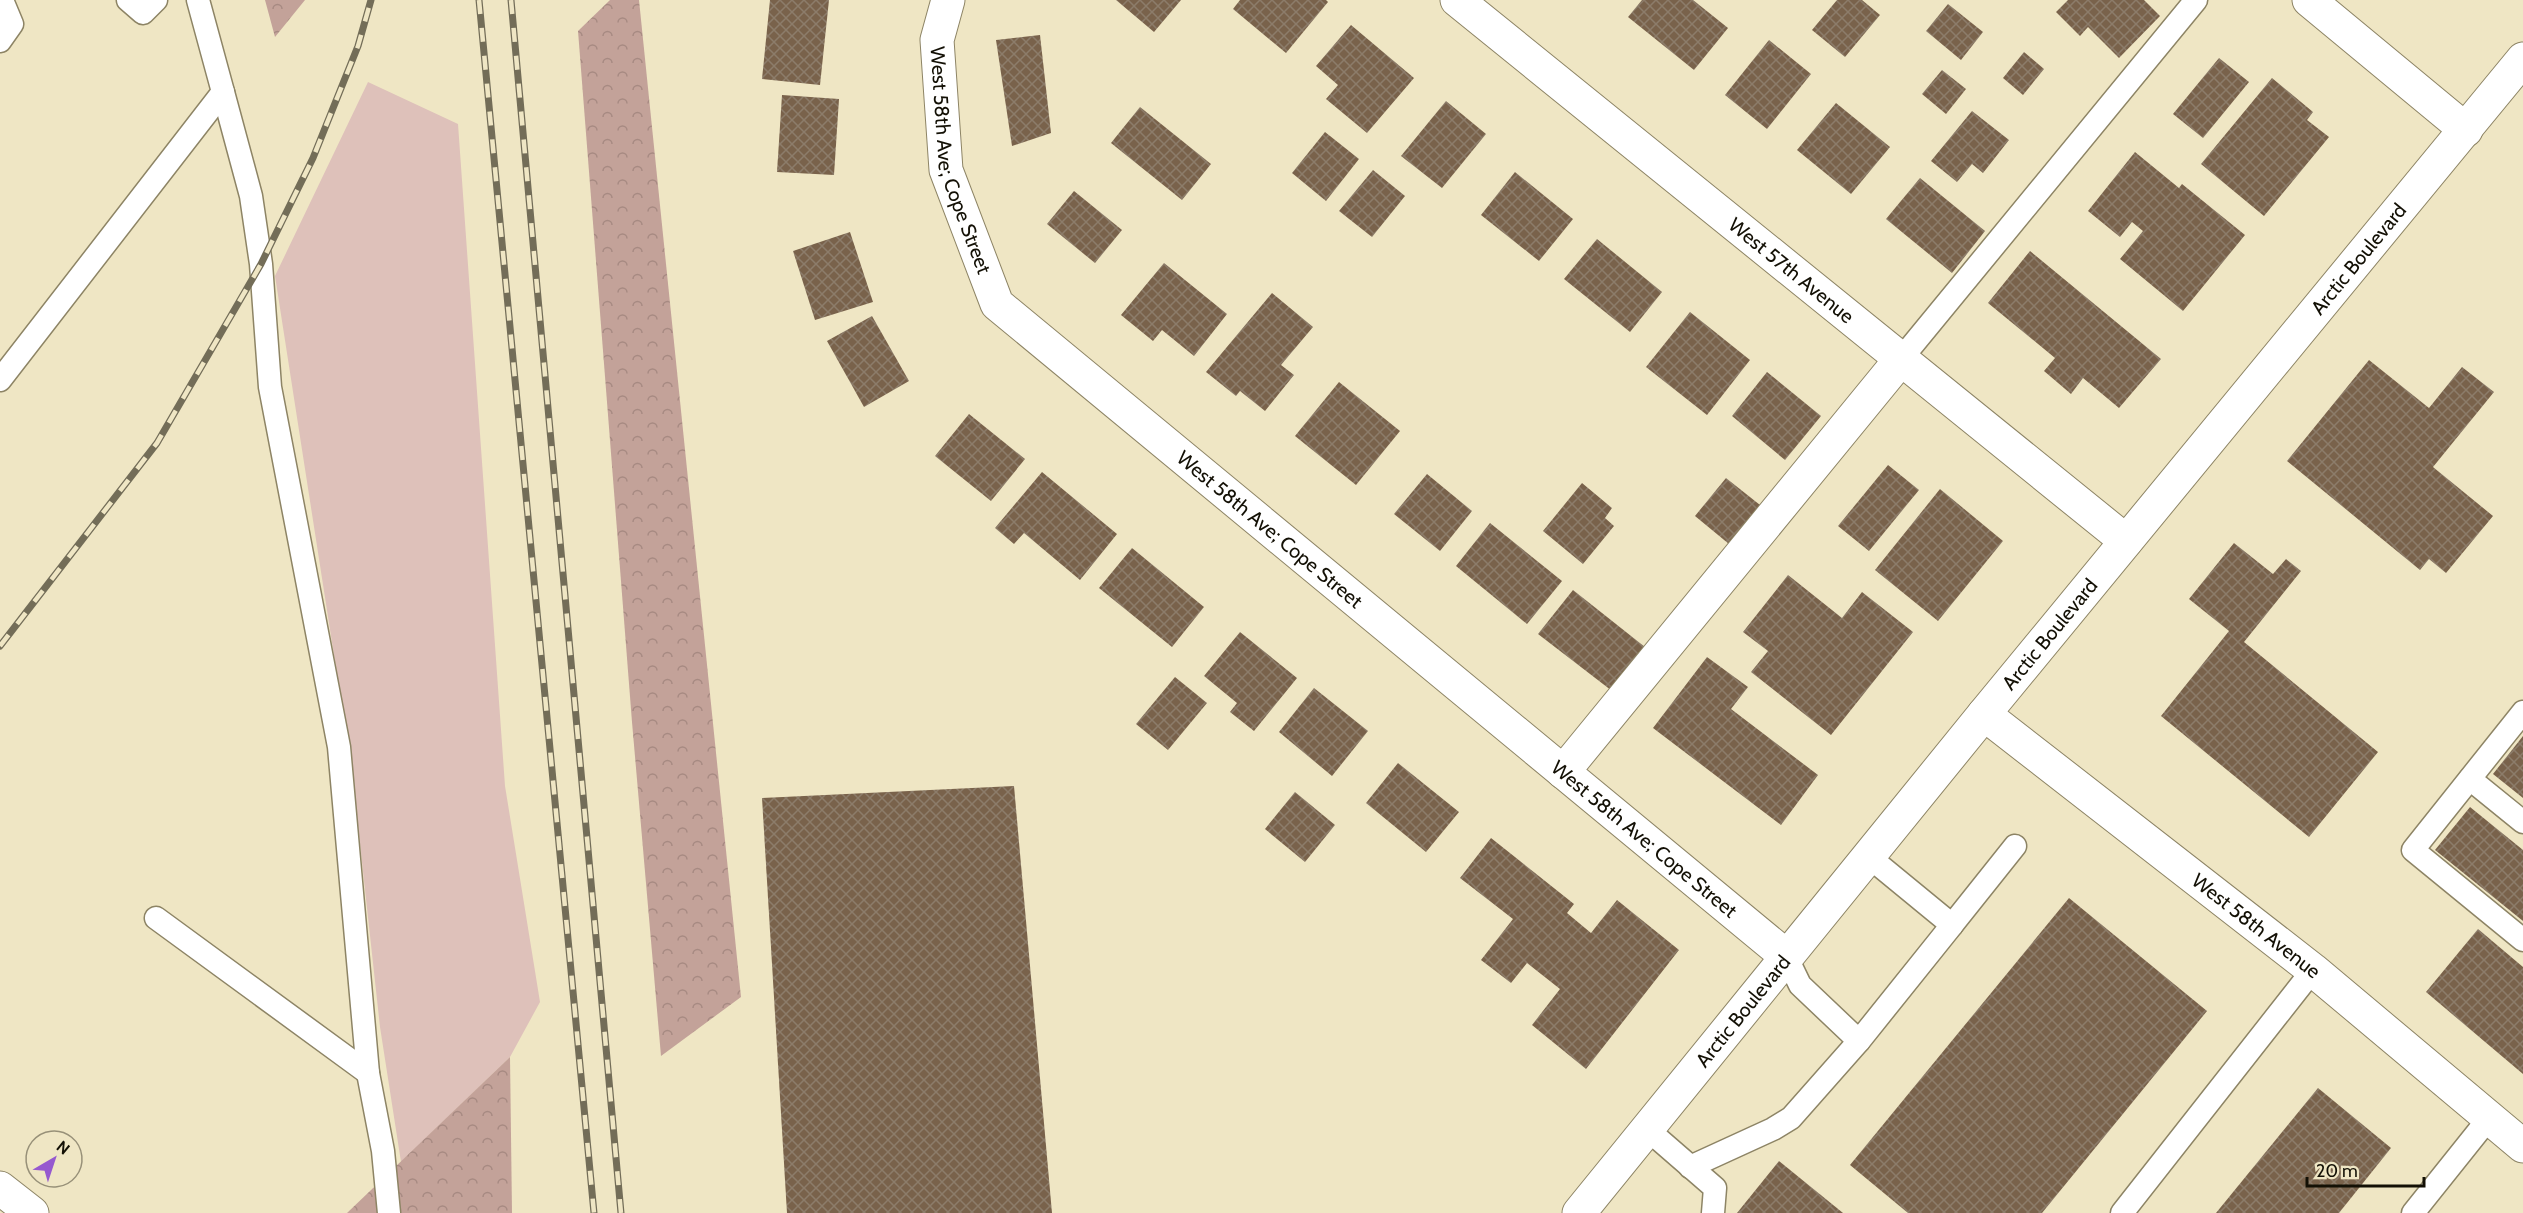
<svg xmlns="http://www.w3.org/2000/svg" width="2523" height="1213" viewBox="0 0 2523 1213" font-family="Cabin,sans-serif">
<defs>
<pattern id="forest-crowns" width="20" height="18" patternUnits="userSpaceOnUse" patternTransform="scale(1.5)"><rect width="20" height="18" fill="#c3a299"/><path d="M2 6a3 3 0 1 1 6 0M12 15a3 3 0 1 1 6 0" fill="none" stroke="#a78a82"/></pattern>
<pattern id="building-cross-hatch" width="8" height="8" patternUnits="userSpaceOnUse" patternTransform="scale(1.5)"><rect width="8" height="8" fill="#79624b"/><path d="M0 0l8 8M0 8l8-8" fill="none" stroke="#8c7c6a"/></pattern>
</defs>
<rect width="100%" height="100%" fill="#efe6c4"/>
<!-- grass -->
<path fill="#dec1ba" d="M368,82L458,124L505,786L540,1002L510,1057L401,1162L380,1027L352,771L275,276Z"/>
<!-- forest -->
<g fill="url(#forest-crowns)">
<path d="M265,0H305L275,37Z"/>
<path d="M610,0H639L741,997L661,1056L632,722L578,31Z"/>
<path d="M510,1057L512,1213H347Z"/>
</g>
<!-- building -->
<g fill="url(#building-cross-hatch)">
<path d="M770,0H829L820,85L762,79Z"/>
<path d="M1116,0H1181L1154,32Z"/>
<path d="M1240,0H1326L1328,2L1286,53L1233,9Z"/>
<path d="M1642,0H1693L1728,28L1694,70L1628,17Z"/>
<path d="M1837,0H1862L1880,15L1845,57L1812,30Z"/>
<path d="M2068,0H2144L2160,16L2119,58L2088,27L2080,36L2056,12Z"/>
<path d="M1948,4L1983,32L1961,60L1926,31Z"/>
<path d="M1351,25L1414,78L1367,133L1326,99L1338,85L1316,66Z"/>
<path d="M1040,35L1051,133L1012,146L996,40Z"/>
<path d="M1769,40L1811,74L1767,129L1725,95Z"/>
<path d="M2024,52L2044,69L2023,95L2003,78Z"/>
<path d="M2219,58L2249,82L2203,138L2173,114Z"/>
<path d="M1942,70L1966,89L1946,114L1922,94Z"/>
<path d="M2272,78L2313,112L2307,120L2329,137L2264,216L2201,164Z"/>
<path d="M782,95L839,99L834,175L777,172Z"/>
<path d="M1446,101L1486,134L1442,188L1401,156Z"/>
<path d="M1836,103L1890,147L1851,194L1797,150Z"/>
<path d="M1140,107L1211,164L1182,200L1111,143Z"/>
<path d="M1972,111L2009,140L1983,173L1972,164L1957,182L1931,161Z"/>
<path d="M1325,132L1359,159L1326,201L1292,173Z"/>
<path d="M2135,152L2179,188L2182,184L2245,235L2183,311L2120,259L2143,231L2132,222L2120,237L2088,211Z"/>
<path d="M1373,170L1405,196L1372,237L1339,211Z"/>
<path d="M1515,172L1573,219L1539,261L1481,215Z"/>
<path d="M1920,178L1985,231L1952,273L1886,219Z"/>
<path d="M1074,191L1122,230L1095,263L1047,224Z"/>
<path d="M850,232L873,302L815,320L793,251Z"/>
<path d="M1597,239L1662,292L1630,332L1564,279Z"/>
<path d="M2030,251L2161,359L2119,408L2083,378L2071,394L2044,371L2055,358L1988,303Z"/>
<path d="M1164,263L1227,314L1194,356L1162,330L1153,341L1121,315Z"/>
<path d="M1272,293L1313,327L1281,365L1294,375L1265,411L1240,391L1236,396L1206,372Z"/>
<path d="M1690,312L1750,360L1707,415L1646,367Z"/>
<path d="M872,316L909,381L864,407L827,341Z"/>
<path d="M2369,360L2429,408L2462,367L2494,392L2433,467L2493,516L2446,573L2429,559L2420,570L2287,461Z"/>
<path d="M1767,372L1821,416L1785,460L1732,416Z"/>
<path d="M1339,382L1400,431L1356,485L1295,436Z"/>
<path d="M969,414L1025,459L991,501L935,456Z"/>
<path d="M1888,465L1919,490L1869,551L1838,526Z"/>
<path d="M1042,472L1117,534L1080,580L1024,533L1014,544L995,528Z"/>
<path d="M1427,474L1472,511L1440,551L1394,514Z"/>
<path d="M1726,478L1760,505L1729,544L1695,516Z"/>
<path d="M1582,483L1612,508L1605,518L1614,526L1583,564L1543,531Z"/>
<path d="M1940,489L2003,541L1938,621L1875,570Z"/>
<path d="M1490,523L1562,581L1527,624L1456,566Z"/>
<path d="M2234,543L2273,574L2286,559L2301,571L2244,642L2378,752L2309,837L2161,716L2229,631L2189,599Z"/>
<path d="M1132,548L1204,607L1172,647L1099,588Z"/>
<path d="M1788,575L1842,618L1862,592L1913,632L1831,735L1751,672L1768,651L1743,632Z"/>
<path d="M1573,590L1650,651L1616,694L1538,634Z"/>
<path d="M1240,632L1297,678L1254,731L1230,712L1237,703L1204,676Z"/>
<path d="M1707,657L1748,687L1731,709L1818,775L1781,825L1653,728Z"/>
<path d="M1175,677L1207,703L1168,750L1136,724Z"/>
<path d="M1314,688L1368,731L1332,776L1279,732Z"/>
<path d="M2523,736V798L2493,774Z"/>
<path d="M1398,763L1459,812L1426,852L1366,803Z"/>
<path d="M1014,786L1052,1213H787L762,798Z"/>
<path d="M1295,792L1335,825L1305,862L1265,829Z"/>
<path d="M2470,807L2523,850V921L2435,850Z"/>
<path d="M1491,838L1574,904L1567,913L1591,933L1617,900L1679,950L1586,1069L1532,1025L1560,989L1527,963L1511,983L1481,960L1513,919L1460,878Z"/>
<path d="M2069,898L2207,1011L2042,1213H1908L1850,1165Z"/>
<path d="M2478,929L2523,967V1074L2426,992Z"/>
<path d="M2318,1088L2391,1148L2339,1213H2216Z"/>
<path d="M1779,1161L1843,1213H1737Z"/>
</g>
<g fill="none" stroke-linecap="round" stroke-linejoin="round">
<defs>
<g id="service">
<path d="M128,0L143,13L156,0"/>
<path d="M0,41L12,24L2,0"/>
<path d="M223,92L251,196L261,264L270,387L339,747L368,1073L383,1151L389,1213"/>
<path d="M1901,359L2196,0"/>
<path d="M0,380L223,92L198,0"/>
<path d="M2523,712L2413,850L2523,940"/>
<path d="M2470,779L2523,822"/>
<path d="M1868,856L1952,925L2015,846"/>
<path d="M156,918L368,1073"/>
<path d="M1786,956L1800,985L1859,1041L1952,925"/>
<path d="M1647,1129L1715,1188L1713,1213"/>
<path d="M1690,1167L1773,1129L1791,1118L1859,1041"/>
<path d="M2122,1213L2313,970"/>
<path d="M2413,1213L2489,1118"/>
</g>
<g id="minor">
<path id="s1" d="M948,0L937,40L946,170L997,304L1786,956"/>
<path id="s2" d="M1457,0L2126,541"/>
<path d="M2309,0L2466,130"/>
<path id="s3" d="M1984,714L2313,970L2523,1146"/>
<path d="M1563,772L1901,359"/>
</g>
<path id="tertiary" d="M0,1188L32,1213"/>
<g id="secondary">
<path id="s4" d="M1579,1213L1984,714L2523,59"/>
</g>
</defs>
<!-- service casing -->
<use href="#service" stroke="#8d8465" stroke-width="25"/>
<!-- minor casing -->
<use href="#minor" stroke="#8d8465" stroke-width="35"/>
<!-- tertiary casing -->
<use href="#tertiary" stroke="#8d8465" stroke-width="35"/>
<!-- secondary casing -->
<use href="#secondary" stroke="#8d8465" stroke-width="35"/>
<!-- service -->
<use href="#service" stroke="#fff" stroke-width="22"/>
<!-- minor -->
<use href="#minor" stroke="#fff" stroke-width="33"/>
<!-- tertiary -->
<use href="#tertiary" stroke="#fff" stroke-width="33"/>
<!-- secondary -->
<use href="#secondary" stroke="#fff" stroke-width="33"/>
<defs>
<g id="rail">
<path d="M479,0L594,1213"/>
<path d="M511,0L621,1213"/>
<path d="M0,646L157,443L261,264L313,158L358,46L371,0"/>
</g>
</defs>
<!-- rail casing -->
<use href="#rail" stroke="#736d58" stroke-width="7"/>
<!-- rail -->
<use href="#rail" stroke="#efe6c4" stroke-width="4.5" stroke-dasharray="14" stroke-linecap="butt"/>
</g>
<g text-anchor="middle" dominant-baseline="central" stroke-width="4.5" stroke-linejoin="round" paint-order="stroke">
<!-- street labels -->
<g font-size="20" fill="#131005" stroke="#efe6c4">
<text stroke="none"><textPath href="#s1" startOffset="165">West 58th Ave; Cope Street</textPath></text>
<text stroke="none"><textPath href="#s4" startOffset="1232">Arctic Boulevard</textPath></text>
<text stroke="none"><textPath href="#s2" startOffset="430">West 57th Avenue</textPath></text>
<text stroke="none"><textPath href="#s1" startOffset="669">West 58th Ave; Cope Street</textPath></text>
<text stroke="none"><textPath href="#s4" startOffset="746">Arctic Boulevard</textPath></text>
<text stroke="none"><textPath href="#s1" startOffset="1155">West 58th Ave; Cope Street</textPath></text>
<text stroke="none"><textPath href="#s3" startOffset="345">West 58th Avenue</textPath></text>
<text stroke="none"><textPath href="#s4" startOffset="260">Arctic Boulevard</textPath></text>
</g>
</g>
<!-- north arrow -->
<g transform="translate(54 1159) rotate(39)"><circle r="28" fill="#efe6c4" stroke="#979078" stroke-width="1.5"/>
<path d="M0-4.5L10 22L0 15L-10 22Z" fill="#9659cf"/>
<text y="-9" font-size="16" font-weight="bold" text-anchor="middle" fill="#131005">N</text>
</g>
<!-- scale -->
<path d="M2307 1177v9h117v-9" fill="none" stroke="#131005" stroke-width="3"/>
<text x="2316" y="1177" font-size="18" fill="#131005" stroke="#efe6c4" stroke-width="4.5" paint-order="stroke">20 m</text>
</svg>
